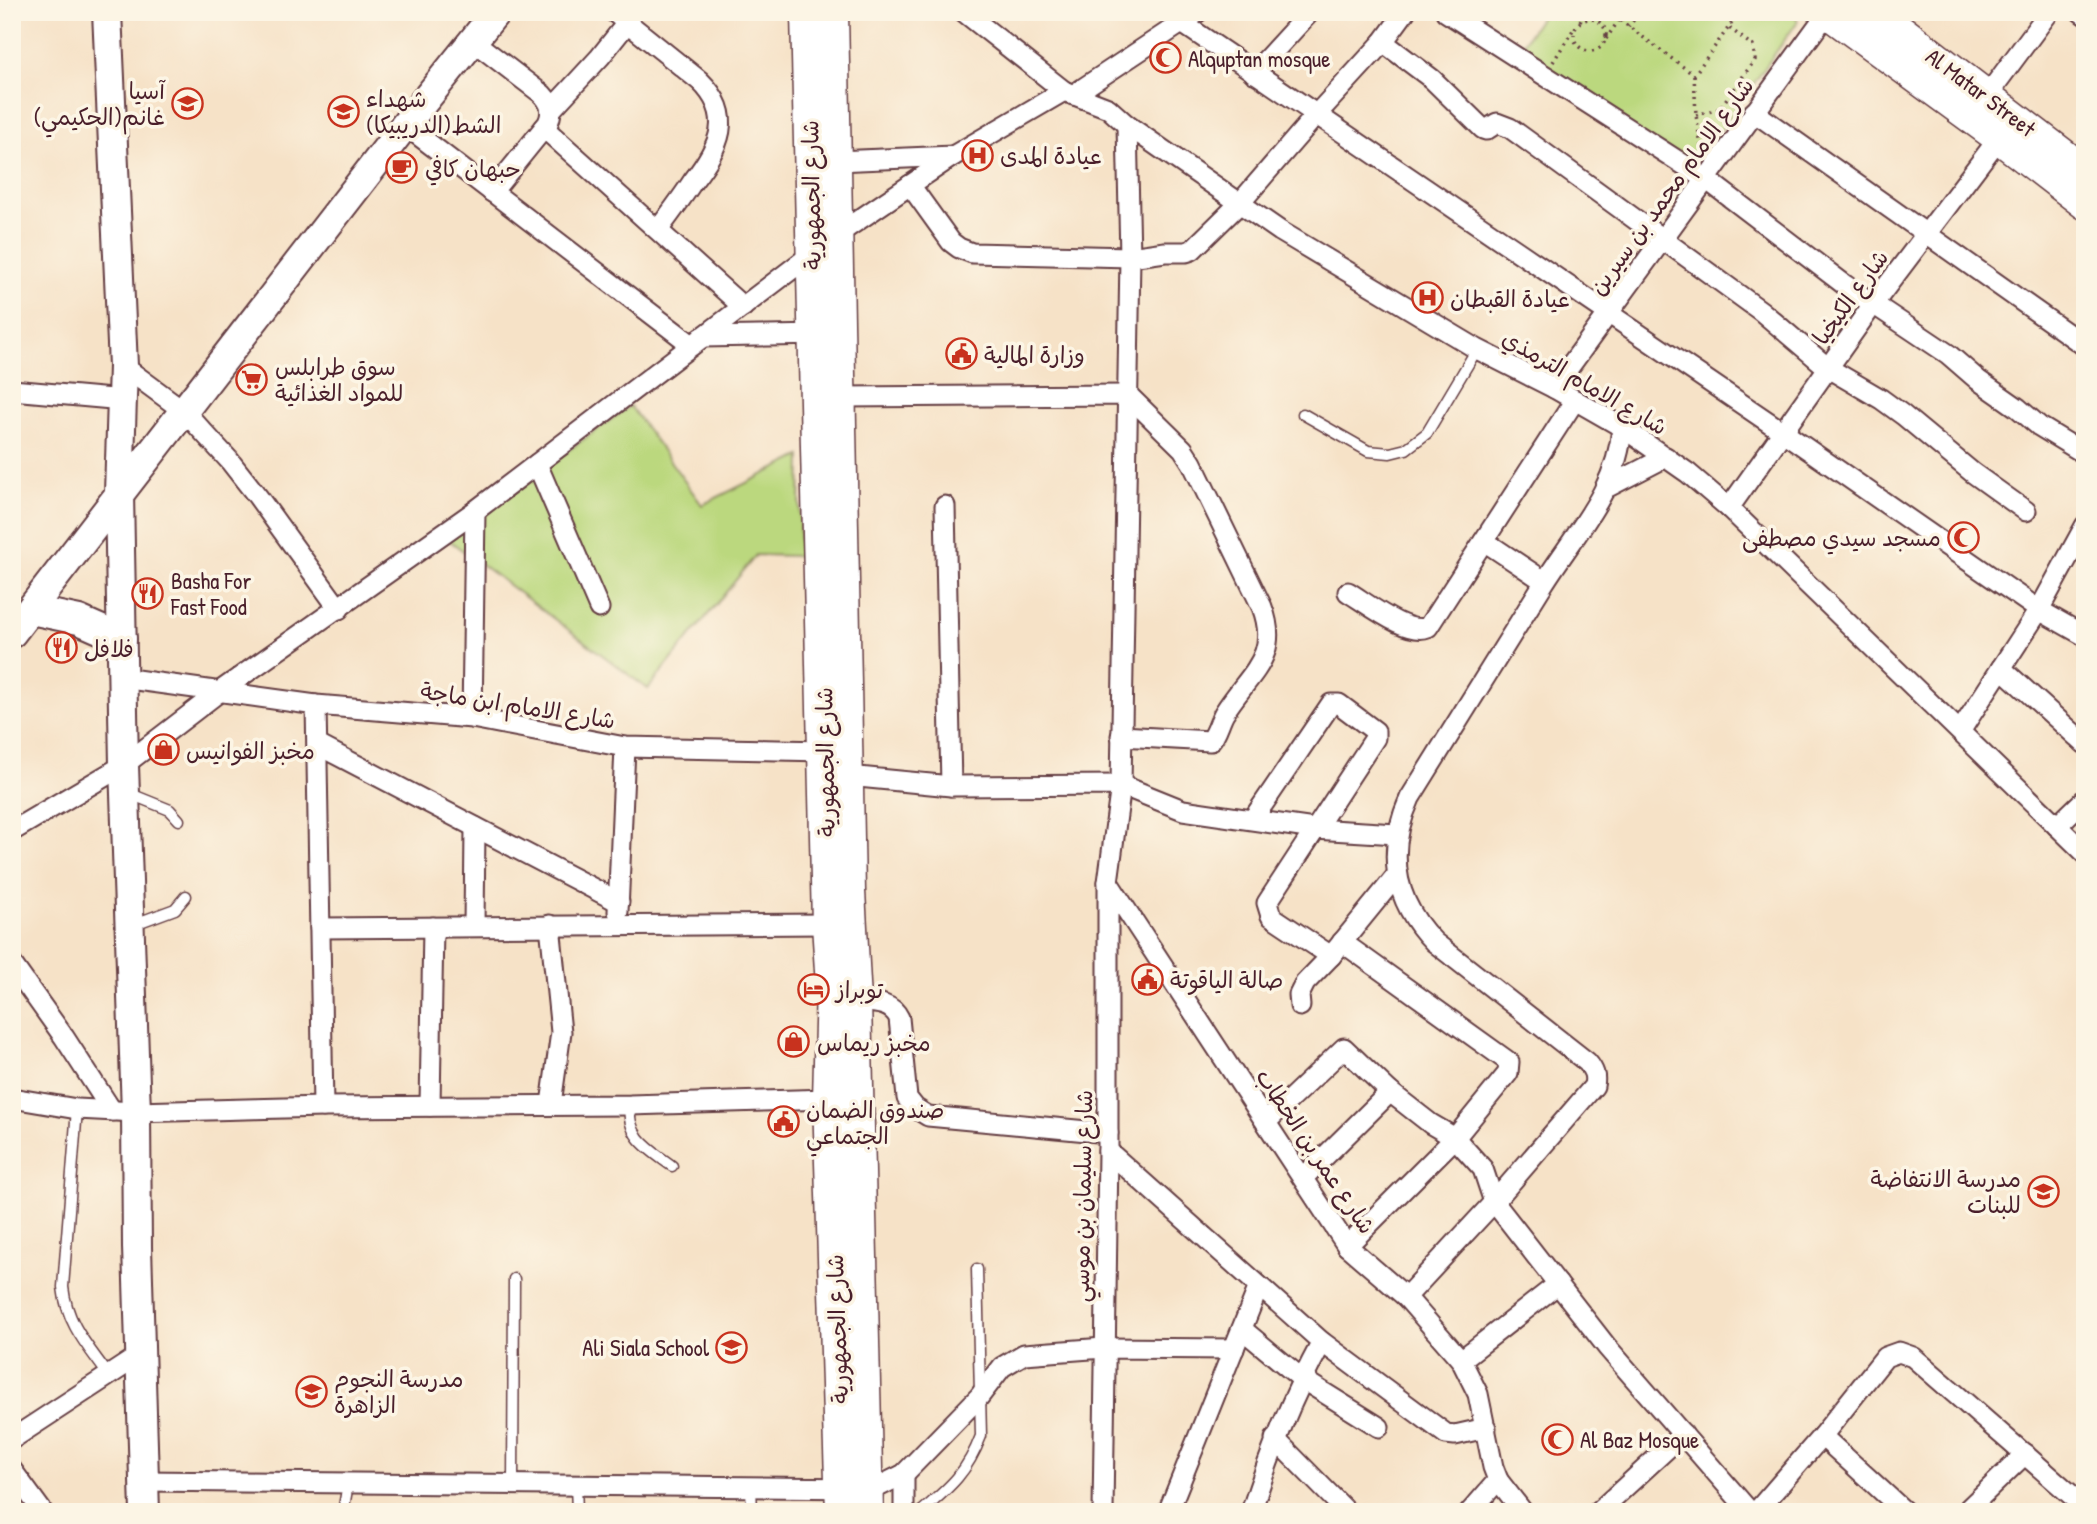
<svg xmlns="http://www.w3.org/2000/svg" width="2097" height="1524" viewBox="0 0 2097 1524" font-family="'Patrick Hand','Playpen Sans Arabic',sans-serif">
<rect width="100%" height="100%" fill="#fcf5e5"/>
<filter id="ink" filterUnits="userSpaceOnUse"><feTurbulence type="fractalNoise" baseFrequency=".0143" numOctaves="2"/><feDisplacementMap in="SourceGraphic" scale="14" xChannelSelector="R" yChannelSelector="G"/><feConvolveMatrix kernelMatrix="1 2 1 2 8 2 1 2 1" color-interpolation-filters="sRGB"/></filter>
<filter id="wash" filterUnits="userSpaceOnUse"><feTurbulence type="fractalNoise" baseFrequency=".00686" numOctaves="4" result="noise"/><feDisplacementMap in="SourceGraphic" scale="28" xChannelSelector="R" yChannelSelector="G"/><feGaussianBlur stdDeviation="1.57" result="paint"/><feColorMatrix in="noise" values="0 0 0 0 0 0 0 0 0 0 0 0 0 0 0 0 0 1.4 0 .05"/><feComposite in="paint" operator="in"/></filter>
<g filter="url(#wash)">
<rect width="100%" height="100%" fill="#f6e2c7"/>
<!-- green -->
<g fill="#bbd87e" stroke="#827c54" stroke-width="2">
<path d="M1544,12H1793L1798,21L1704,154L1678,161L1517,52Z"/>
<path d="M630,406L702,505L801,456L799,556L756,555L648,689L446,538Z"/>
</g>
</g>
<g filter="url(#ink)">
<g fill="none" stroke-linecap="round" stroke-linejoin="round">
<defs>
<g id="service">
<path d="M1303,414L1368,451L1390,453L1406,449L1427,433L1477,349"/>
<path d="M128,793L170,810L179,820"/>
<path d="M132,925L175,909L186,896"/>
<path d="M630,1105C626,1137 649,1149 672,1166"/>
<path d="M77,1109L63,1287C67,1325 88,1346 109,1376"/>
<path d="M513,1484L514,1279"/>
<path d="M576,1484L577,1512"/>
<path d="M751,1487L752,1512"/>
<path d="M343,1512L348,1484"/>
<path d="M921,1512C950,1487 967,1473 981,1436L977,1269"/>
</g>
<g id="minor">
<path d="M614,12L700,81C736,116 719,147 693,181C682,198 670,214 658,230"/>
<path d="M964,12L1064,91L1108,108L1127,125L1280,231L1477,349L1554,388L1622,427L1688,473L1729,508L2085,853"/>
<path d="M1446,12L1706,179L1845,285L1948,354L1978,380L2018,408L2039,426L2085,454"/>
<path d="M2081,12L2085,15"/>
<path d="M1182,23L1783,432L2039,610L2085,636"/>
<path d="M473,41L542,94C551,103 553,112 548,123L492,192"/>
<path d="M1383,42L1432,79L1483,129L1486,130L1497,123L1510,128L1761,311L1828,368L1881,399L1903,415L1973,473L2026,511"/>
<path d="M1254,73L1310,12"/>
<path d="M1073,95L1198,12"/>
<path d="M1986,97L2049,12"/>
<path d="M551,110L600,57L627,23"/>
<path d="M1754,112L2085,346"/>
<path d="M405,125L692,345"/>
<path d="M544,128L743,307"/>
<path d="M836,161L953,156"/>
<path d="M910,185L951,242L959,248L972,253L1130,257L1165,252H1186L1192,250L1240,203L1316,115L1383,42L1405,12"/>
<path d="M702,337L823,335"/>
<path d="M123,366L184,411L229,460L258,497L339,609"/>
<path d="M1554,388L1828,12"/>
<path d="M12,390L123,400"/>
<path d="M839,397L1128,395L1183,449L1192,463L1262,607C1281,657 1249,673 1224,713C1219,722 1217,734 1210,741L1121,736"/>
<path d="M537,464L599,608"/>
<path d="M1606,488L1666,457"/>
<path d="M945,506L951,786"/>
<path d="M1729,508L1874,303L2005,130"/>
<path d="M1484,541L1544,581"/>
<path d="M1348,592C1367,603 1407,636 1428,627L1575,400"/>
<path d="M2001,668L2085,744"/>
<path d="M122,678L316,705L472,718L625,747L825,751L848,776L951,786L1121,785L1183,810L1314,829L1397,834"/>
<path d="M316,705L323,1107"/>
<path d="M472,718L475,511"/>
<path d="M1961,730L2039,610L2085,526"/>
<path d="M318,745L619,902"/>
<path d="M1253,819L1331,704H1339L1375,731V738L1267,903L1271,916L1331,956"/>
<path d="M2057,826L2085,799"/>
<path d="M12,831L124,765L219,692L475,511L838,234L953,156L1064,91"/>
<path d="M1108,882L1347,1246L1406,1297L1461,1360L1478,1394L1493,1467L1498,1480L1523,1512"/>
<path d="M618,912L625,747"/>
<path d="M550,925L561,1032L551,1104"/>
<path d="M474,926L475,827"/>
<path d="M320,928L828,924"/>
<path d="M1342,942L1509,1062L1508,1073L1455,1138L1347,1246"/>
<path d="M12,964L64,1037L112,1111"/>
<path d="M855,1001C872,1003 891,1001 899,1018L907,1098L915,1108L928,1116L1108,1133"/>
<path d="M1300,1006L1299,995L1305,983L1331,956L1397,875"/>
<path d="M12,1098L77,1109L136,1112L323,1107L630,1105L829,1099"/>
<path d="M430,1106L433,927"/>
<path d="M1266,1122L1344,1048L1390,1092L1431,1124L1455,1138L1483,1169L1494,1202L1607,1347L1750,1512"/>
<path d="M1108,1151L1322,1342L1446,1434L1455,1435L1486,1428"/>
<path d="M1303,1178L1390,1092"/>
<path d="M1406,1297L1494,1202L1594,1086C1596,1076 1594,1070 1587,1062L1434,942C1393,900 1386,851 1410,798C1454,727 1498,656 1542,586C1574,534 1618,490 1622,427"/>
<path d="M1242,1329L1302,1379L1379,1427"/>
<path d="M1461,1360L1558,1284"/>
<path d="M1822,1436L1905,1512"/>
<path d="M12,1439L140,1355"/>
<path d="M1275,1439L1347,1512"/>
<path d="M12,1470L42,1511"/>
<path d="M904,1474V1512"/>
<path d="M144,1481L867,1488L880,1486L904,1474L979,1397L1002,1367L1024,1354L1104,1348L1234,1349"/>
<path d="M1103,1512L1108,1151V882L1121,785L1130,257L1127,125"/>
<path d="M1168,1512L1259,1286"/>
<path d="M1251,1512C1271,1450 1291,1399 1322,1342"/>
<path d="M1470,1512L1498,1480"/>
<path d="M1598,1512L1683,1434"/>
<path d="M1756,1512L1822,1436L1885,1357L1899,1352L1913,1357L2085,1507"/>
<path d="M1965,1512L2025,1454"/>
</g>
<g id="secondary">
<path d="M107,12L123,366L119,493L124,765L136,1112L137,1247L145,1512"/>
<path d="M31,610L79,620L122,639"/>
<path d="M12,633L405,125L496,12"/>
</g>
<g id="primary">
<path d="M807,12L828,924L832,986L829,1099L842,1512"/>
<path d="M832,12L849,891L855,1001L867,1512"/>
<path d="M1828,12L1999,137L2085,203"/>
<path d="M1876,12L2085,172"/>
</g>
</defs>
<!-- service casing -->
<use href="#service" stroke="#643c42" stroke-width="13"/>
<!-- minor casing -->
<use href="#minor" stroke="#643c42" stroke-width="23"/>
<!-- secondary casing -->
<use href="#secondary" stroke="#643c42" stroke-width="32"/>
<!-- primary casing -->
<use href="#primary" stroke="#643c42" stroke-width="35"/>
<!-- path -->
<g stroke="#643c42" stroke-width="3.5" stroke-dasharray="2 5" stroke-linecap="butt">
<path d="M1609,12L1694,75L1737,16L1733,12"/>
<circle cx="1590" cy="35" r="16"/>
<path d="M1580,21L1585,12"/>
<path d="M1628,27L1640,12"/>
<path d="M1606,39L1619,20"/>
<path d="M1553,62L1573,30"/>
<path d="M1694,75L1696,115L1702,152"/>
<path d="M1696,115L1719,109L1755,60L1753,46L1728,27"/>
</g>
<!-- service -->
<use href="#service" stroke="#fff" stroke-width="10"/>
<!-- minor -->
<use href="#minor" stroke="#fff" stroke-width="19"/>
<!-- secondary -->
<use href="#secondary" stroke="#fff" stroke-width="28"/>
<!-- primary -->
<use href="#primary" stroke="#fff" stroke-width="32"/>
</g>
</g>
<!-- icons -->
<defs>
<symbol id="mosque-ring" viewBox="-11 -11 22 22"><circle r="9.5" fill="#fcf5e5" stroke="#c8321e" stroke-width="1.5"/><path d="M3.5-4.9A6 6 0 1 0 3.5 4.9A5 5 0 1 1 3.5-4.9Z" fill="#c8321e"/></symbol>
<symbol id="school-ring" viewBox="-11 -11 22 22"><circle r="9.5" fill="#fcf5e5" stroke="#c8321e" stroke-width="1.5"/><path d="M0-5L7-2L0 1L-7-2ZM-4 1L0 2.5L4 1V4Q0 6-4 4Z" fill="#c8321e"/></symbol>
<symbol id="hospital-ring" viewBox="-11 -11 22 22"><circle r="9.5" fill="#fcf5e5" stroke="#c8321e" stroke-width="1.5"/><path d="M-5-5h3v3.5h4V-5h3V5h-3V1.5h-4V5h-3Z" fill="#c8321e"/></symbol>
<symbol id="cafe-ring" viewBox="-11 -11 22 22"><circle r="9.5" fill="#fcf5e5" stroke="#c8321e" stroke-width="1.5"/><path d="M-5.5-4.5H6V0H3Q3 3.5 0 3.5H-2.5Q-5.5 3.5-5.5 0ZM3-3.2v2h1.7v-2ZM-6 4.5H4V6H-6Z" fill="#c8321e"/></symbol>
<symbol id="civic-ring" viewBox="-11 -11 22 22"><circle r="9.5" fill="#fcf5e5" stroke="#c8321e" stroke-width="1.5"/><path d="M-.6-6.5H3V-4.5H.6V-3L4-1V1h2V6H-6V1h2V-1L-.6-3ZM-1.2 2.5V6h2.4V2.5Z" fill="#c8321e"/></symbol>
<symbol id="supermarket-ring" viewBox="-11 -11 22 22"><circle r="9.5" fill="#fcf5e5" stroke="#c8321e" stroke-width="1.5"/><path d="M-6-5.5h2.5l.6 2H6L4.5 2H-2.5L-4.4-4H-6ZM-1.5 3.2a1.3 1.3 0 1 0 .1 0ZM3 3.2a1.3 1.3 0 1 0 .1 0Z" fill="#c8321e"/></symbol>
<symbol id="restaurant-ring" viewBox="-11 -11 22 22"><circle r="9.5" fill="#fcf5e5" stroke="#c8321e" stroke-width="1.5"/><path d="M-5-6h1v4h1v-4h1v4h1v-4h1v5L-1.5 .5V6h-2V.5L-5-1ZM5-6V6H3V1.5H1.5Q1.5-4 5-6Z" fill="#c8321e"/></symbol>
<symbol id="shop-ring" viewBox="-11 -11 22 22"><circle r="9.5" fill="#fcf5e5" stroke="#c8321e" stroke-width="1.5"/><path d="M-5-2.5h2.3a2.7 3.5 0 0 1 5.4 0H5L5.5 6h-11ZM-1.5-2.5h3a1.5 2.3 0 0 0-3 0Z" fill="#c8321e"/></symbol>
<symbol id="hotel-ring" viewBox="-11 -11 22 22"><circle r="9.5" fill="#fcf5e5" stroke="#c8321e" stroke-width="1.5"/><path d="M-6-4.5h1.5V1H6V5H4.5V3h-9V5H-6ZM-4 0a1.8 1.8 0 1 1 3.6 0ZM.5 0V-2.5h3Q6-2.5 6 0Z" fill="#c8321e"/></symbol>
</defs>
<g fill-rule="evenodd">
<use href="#mosque-ring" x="1148" y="40" width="35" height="35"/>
<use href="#school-ring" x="170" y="86" width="35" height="35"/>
<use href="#school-ring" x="326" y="94" width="35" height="35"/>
<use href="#hospital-ring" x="960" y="138" width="35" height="35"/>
<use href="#cafe-ring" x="384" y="150" width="35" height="35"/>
<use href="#hospital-ring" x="1410" y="280" width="35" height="35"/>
<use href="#civic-ring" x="944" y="336" width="35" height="35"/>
<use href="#supermarket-ring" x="234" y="362" width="35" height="35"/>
<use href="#mosque-ring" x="1946" y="520" width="35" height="35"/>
<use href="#restaurant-ring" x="130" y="576" width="35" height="35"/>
<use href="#restaurant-ring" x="44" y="630" width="35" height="35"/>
<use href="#shop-ring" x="146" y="732" width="35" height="35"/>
<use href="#civic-ring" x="1130" y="962" width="35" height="35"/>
<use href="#hotel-ring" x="796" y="972" width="35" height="35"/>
<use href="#shop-ring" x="776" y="1024" width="35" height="35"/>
<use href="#civic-ring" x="766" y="1104" width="35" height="35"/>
<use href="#school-ring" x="2026" y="1174" width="35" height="35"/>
<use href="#school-ring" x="714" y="1330" width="35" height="35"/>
<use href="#school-ring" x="294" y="1374" width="35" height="35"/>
<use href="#mosque-ring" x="1540" y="1422" width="35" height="35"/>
</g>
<g text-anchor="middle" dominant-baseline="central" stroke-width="7" stroke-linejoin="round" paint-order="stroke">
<!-- poi labels -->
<g font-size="23" fill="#4a1f2b" stroke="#fcf5e5" text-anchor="start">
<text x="1188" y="58">Alquptan mosque</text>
<text x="165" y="90" text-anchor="end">آسيا<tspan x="165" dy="26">غانم(الحكيمي)</tspan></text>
<text x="366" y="98">شهداء<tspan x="366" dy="26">الشط(الدريبيكا)</tspan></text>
<text x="1000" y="155">عيادة المدى</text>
<text x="425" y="168">حبهان كافي</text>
<text x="1450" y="298">عيادة القبطان</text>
<text x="984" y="354">وزارة المالية</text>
<text x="275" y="366">سوق طرابلس<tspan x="275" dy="26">للمواد الغذائية</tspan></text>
<text x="1941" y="537" text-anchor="end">مسجد سيدي مصطفى</text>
<text x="171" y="580">Basha For<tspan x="171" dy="26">Fast Food</tspan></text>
<text x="84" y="648">فلافل</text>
<text x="186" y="750">مخبز الفوانيس</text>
<text x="1170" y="979">صالة الياقوتة</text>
<text x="836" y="989">توبراز</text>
<text x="817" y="1042">مخبز ريماس</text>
<text x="806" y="1109">صندوق الضمان<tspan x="806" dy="26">الجتماعي</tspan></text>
<text x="2021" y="1178" text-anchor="end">مدرسة الانتفاضة<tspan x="2021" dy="26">للبنات</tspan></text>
<text x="709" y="1347" text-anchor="end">Ali Siala School</text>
<text x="334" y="1378">مدرسة النجوم<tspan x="334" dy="26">الزاهرة</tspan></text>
<text x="1580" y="1439">Al Baz Mosque</text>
</g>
<!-- street labels -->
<g font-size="23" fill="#4a1f2b" stroke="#fcf5e5">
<text transform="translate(1981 92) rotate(37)">Al Matar Street</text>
<text transform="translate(1671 186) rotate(-54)">شارع الامام محمد بن سيرين</text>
<text transform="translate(811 195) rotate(-91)">شارع الجمهورية</text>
<text transform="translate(1850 297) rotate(-54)">شارع الكيخيا</text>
<text transform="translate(1585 382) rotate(30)">شارع الامام الترمذي</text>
<text transform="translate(518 705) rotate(9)">شارع الامام ابن ماجة</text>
<text transform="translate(825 762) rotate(-91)">شارع الجمهورية</text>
<text transform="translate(1316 1151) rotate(56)">شارع عمر بن الخطاب</text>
<text transform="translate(1082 1196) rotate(-89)">شارع سليمان بن موسي</text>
<text transform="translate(837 1329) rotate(-92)">شارع الجمهورية</text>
</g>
</g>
<!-- margin -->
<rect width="2097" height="1524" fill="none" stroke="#fcf5e5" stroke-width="42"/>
</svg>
